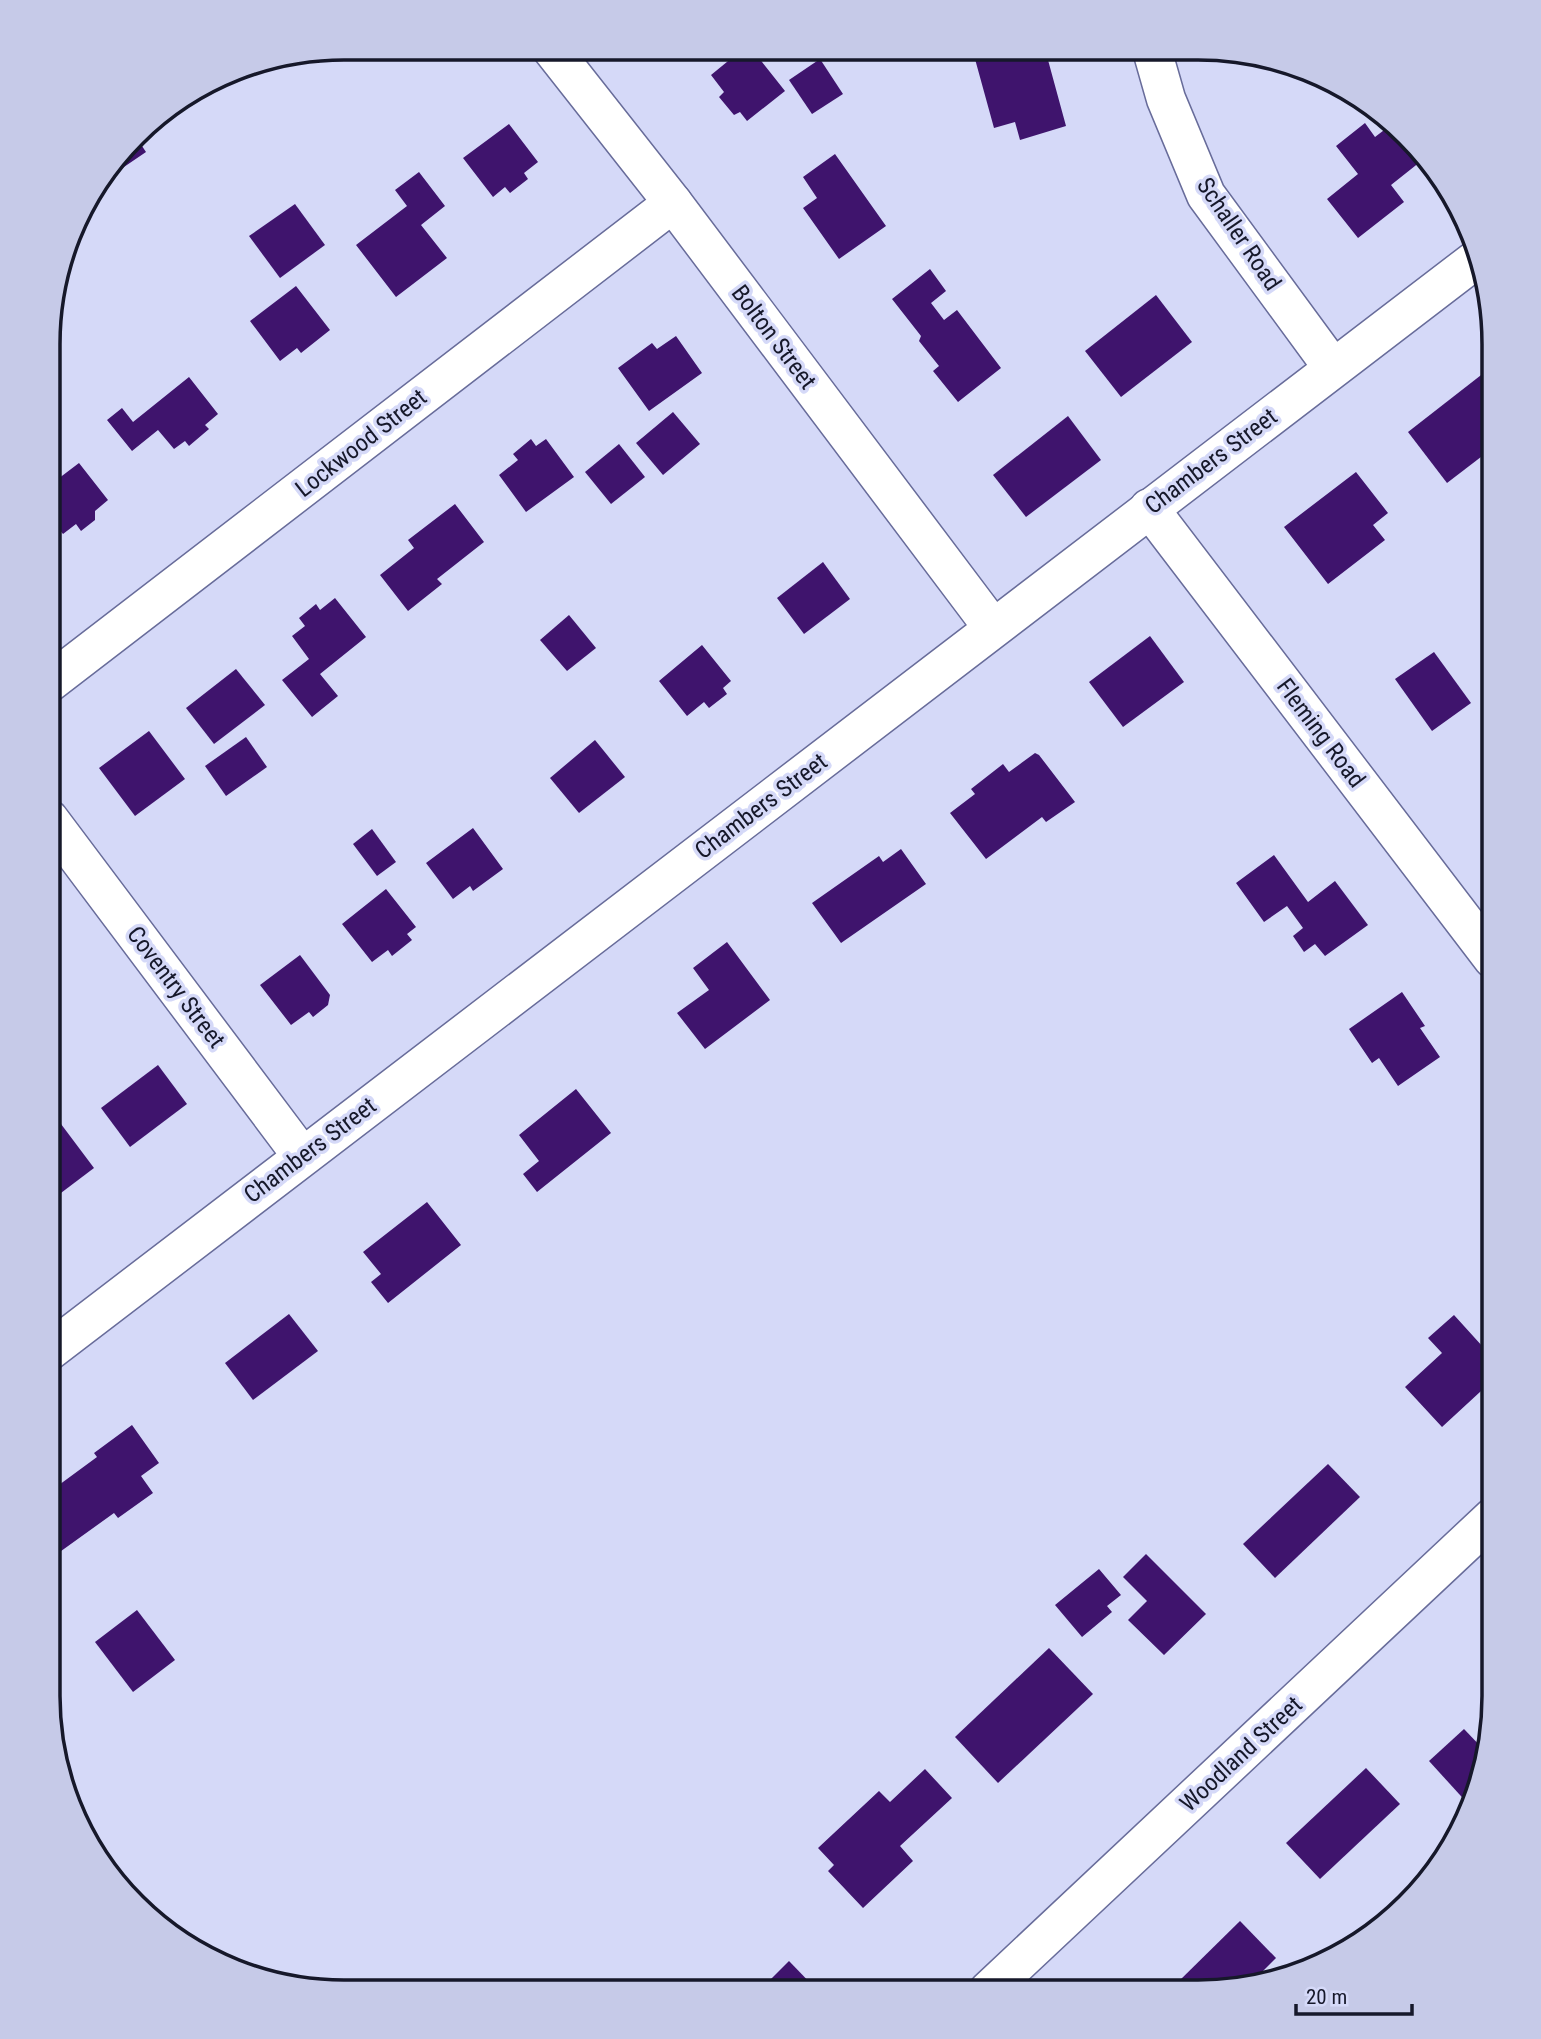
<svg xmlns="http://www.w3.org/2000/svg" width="1541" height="2039" viewBox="0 0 1541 2039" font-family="'Roboto Condensed',sans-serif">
<rect width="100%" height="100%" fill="#d5d9f8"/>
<!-- building -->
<g fill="#3f146d">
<path d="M744,48H751L785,91L747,121L740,112L734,115L719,97L724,92L711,75Z"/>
<path d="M1009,49H1045L1066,126L1020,140L1015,122L994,128L975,59Z"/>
<path d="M820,59L843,94L812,114L789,80Z"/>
<path d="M182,101L184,104L136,137L146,152L121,169L115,161L149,121Z"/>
<path d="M1365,123L1375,137L1392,124L1411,140L1425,158L1391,185L1404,202L1358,238L1327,199L1358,174L1336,146Z"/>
<path d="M509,124L538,162L524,173L528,179L510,193L505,187L493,197L463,158Z"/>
<path d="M835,154L886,226L839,259L803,208L817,198L803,177Z"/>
<path d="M419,172L445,206L421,225L447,258L396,297L356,245L407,206L395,190Z"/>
<path d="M295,204L325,245L280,278L249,236Z"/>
<path d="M930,269L946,291L931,303L944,320L957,310L1001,368L958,402L933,371L939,366L919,341L921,336L892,299Z"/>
<path d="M296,286L330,330L301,353L297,348L280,361L250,321Z"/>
<path d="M1156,295L1192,342L1121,397L1085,351Z"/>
<path d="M676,336L702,373L649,411L618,368L652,343L657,349Z"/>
<path d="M1485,372L1494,383V447L1447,483L1408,432Z"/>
<path d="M189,377L218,414L205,425L209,429L189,446L185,441L174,449L158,430L132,451L107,420L122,408L133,422Z"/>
<path d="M673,412L700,444L663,475L636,443Z"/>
<path d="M1068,416L1101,460L1026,517L993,475Z"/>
<path d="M531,439L536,446L546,439L574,477L526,512L499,475L518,460L513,454Z"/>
<path d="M619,444L645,477L611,504L585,472Z"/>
<path d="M79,463L108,500L95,511V520L81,531L76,524L63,534L49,517L50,485Z"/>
<path d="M1356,472L1388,513L1373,525L1385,540L1328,584L1284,527Z"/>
<path d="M455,504L484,542L437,579L442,584L408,611L380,575L414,548L408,540Z"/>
<path d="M823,562L850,599L804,634L777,598Z"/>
<path d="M335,598L366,637L320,674L338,696L312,717L282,680L309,659L292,636L305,626L299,618L316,604L320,610Z"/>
<path d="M569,615L596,648L567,671L540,640Z"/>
<path d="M1150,636L1184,682L1123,727L1089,682Z"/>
<path d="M702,645L731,681L723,688L727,694L709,708L704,702L687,716L659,681Z"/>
<path d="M1434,652L1471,703L1432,731L1395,679Z"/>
<path d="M236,669L265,705L214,744L186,708Z"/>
<path d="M149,731L185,779L135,816L99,768Z"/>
<path d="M246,737L267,767L226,796L205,766Z"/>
<path d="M595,740L625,777L579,813L550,778Z"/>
<path d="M1035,753L1039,755L1075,802L1046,822L1042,817L986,859L950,813L975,794L971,789L1003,764L1009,772Z"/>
<path d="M473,828L503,869L473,891L470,886L453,899L426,863Z"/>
<path d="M372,829L396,862L377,876L353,844Z"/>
<path d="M901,849L926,884L841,943L812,903L879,856L883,862Z"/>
<path d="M1274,855L1308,902L1335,881L1368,925L1325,956L1315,944L1304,952L1293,936L1303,928L1287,906L1264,922L1236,883Z"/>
<path d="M386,889L416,927L407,934L412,940L392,956L388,950L372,962L342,924Z"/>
<path d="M727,942L770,1000L705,1049L677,1013L709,990L693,968Z"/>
<path d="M300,955L330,995L328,1005L313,1017L309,1012L291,1025L260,985Z"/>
<path d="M1402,992L1425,1026L1420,1028L1440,1057L1398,1086L1379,1058L1372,1063L1349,1029Z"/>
<path d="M158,1065L187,1104L130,1147L101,1108Z"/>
<path d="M576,1089L611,1133L537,1192L523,1174L539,1161L519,1135Z"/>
<path d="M55,1116L94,1168L49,1202L48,1121Z"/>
<path d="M427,1202L461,1245L388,1303L371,1282L381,1274L363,1252Z"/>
<path d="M289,1314L318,1351L253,1400L225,1363Z"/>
<path d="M1454,1315L1493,1358V1380L1442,1427L1405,1387L1442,1353L1428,1338Z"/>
<path d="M132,1425L159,1463L141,1476L153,1493L118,1518L114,1513L50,1559L48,1556V1493L97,1457L94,1453Z"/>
<path d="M1328,1464L1360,1497L1275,1578L1243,1544Z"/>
<path d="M1146,1554L1206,1614L1164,1655L1128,1620L1147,1601L1123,1577Z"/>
<path d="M1099,1569L1121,1595L1107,1606L1112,1612L1082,1637L1055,1605Z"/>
<path d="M137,1610L175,1660L133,1692L95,1642Z"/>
<path d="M1049,1648L1093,1694L998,1783L955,1737Z"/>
<path d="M1464,1729L1486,1752L1478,1791L1470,1806L1429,1761Z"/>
<path d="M1366,1768L1400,1804L1320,1879L1286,1843Z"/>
<path d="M925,1769L952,1798L900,1846L913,1861L863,1908L828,1871L834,1865L818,1848L879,1791L890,1802Z"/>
<path d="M1240,1921L1276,1958L1256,1978L1198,1992H1185L1177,1983Z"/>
<path d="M789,1961L818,1991H759Z"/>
</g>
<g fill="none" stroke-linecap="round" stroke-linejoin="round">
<defs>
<g id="minor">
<path d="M551,48L673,203L993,628"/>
<path d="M1152,50L1166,99L1206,195L1333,368"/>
<path d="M1149,508L1493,959"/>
<path d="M49,683L673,203"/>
<path d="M49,819L302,1156"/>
<path d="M48,1352L1474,261"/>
<path d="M988,1991L1493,1517"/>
</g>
</defs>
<!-- minor casing -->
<use href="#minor" stroke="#686c9a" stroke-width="41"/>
<!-- minor -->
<use href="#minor" stroke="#fff" stroke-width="38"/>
</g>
<g text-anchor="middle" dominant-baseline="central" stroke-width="7" stroke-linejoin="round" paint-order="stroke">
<!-- street labels -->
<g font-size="24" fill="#16182a" stroke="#d5d9f8">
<text transform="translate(1239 234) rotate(56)">Schaller Road</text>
<text transform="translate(774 337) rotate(53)">Bolton Street</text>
<text transform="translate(361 443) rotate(-38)">Lockwood Street</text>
<text transform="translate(1211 461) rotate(-37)">Chambers Street</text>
<text transform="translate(1321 733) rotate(53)">Fleming Road</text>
<text transform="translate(761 806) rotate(-37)">Chambers Street</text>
<text transform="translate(176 987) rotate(53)">Coventry Street</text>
<text transform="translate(310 1150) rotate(-37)">Chambers Street</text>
<text transform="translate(1241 1754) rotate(-43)">Woodland Street</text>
</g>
</g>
<!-- crop -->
<path d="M0 0H1541V2039H0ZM344 60H1198A284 284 0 0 1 1482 344V1696A284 284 0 0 1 1198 1980H344A284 284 0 0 1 60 1696V344A284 284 0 0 1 344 60Z" fill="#c6cae8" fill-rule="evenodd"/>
<path fill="none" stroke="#16182a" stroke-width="3.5" d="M344 60H1198A284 284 0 0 1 1482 344V1696A284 284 0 0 1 1198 1980H344A284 284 0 0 1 60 1696V344A284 284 0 0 1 344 60Z"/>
<!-- scale -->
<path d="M1296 2004v10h116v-10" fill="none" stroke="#16182a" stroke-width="3.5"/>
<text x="1306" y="2004" font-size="21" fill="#16182a" stroke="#d5d9f8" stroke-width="5" paint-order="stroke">20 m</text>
</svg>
